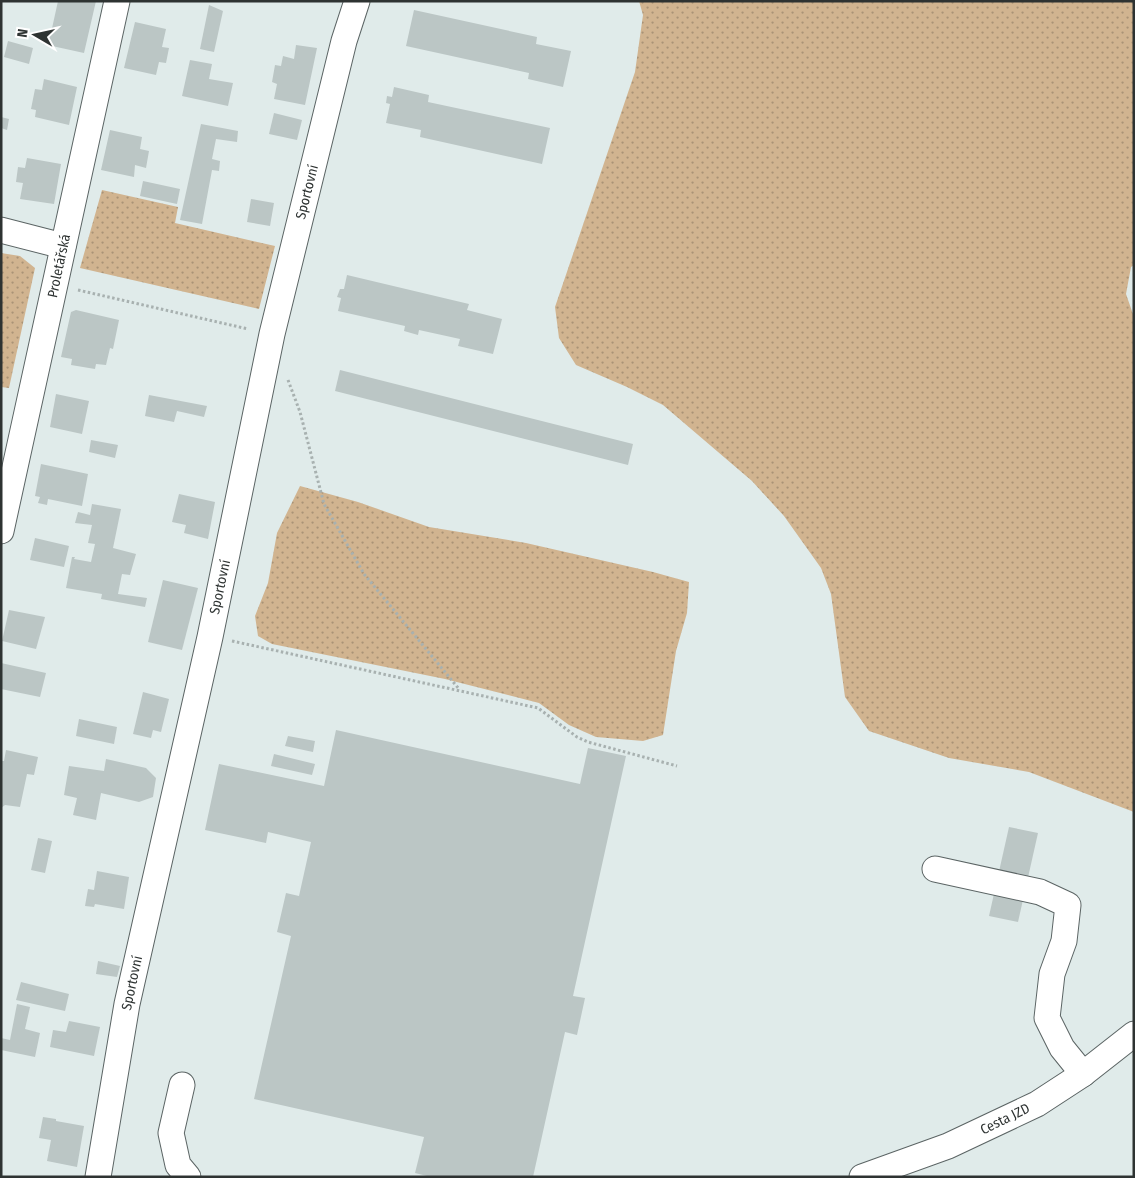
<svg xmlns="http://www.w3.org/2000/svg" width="1135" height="1178" viewBox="0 0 1135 1178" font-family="'Fira Sans Condensed',sans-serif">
<defs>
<pattern id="grass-dots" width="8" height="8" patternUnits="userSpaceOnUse" patternTransform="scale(1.25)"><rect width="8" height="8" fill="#d1b490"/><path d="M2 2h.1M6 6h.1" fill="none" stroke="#aa9376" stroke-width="1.8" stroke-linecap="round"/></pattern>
</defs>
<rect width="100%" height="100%" fill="#e0ebea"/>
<!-- grass -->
<g fill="url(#grass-dots)">
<path d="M639,1H1134V265L1131,267L1126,294L1134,317V812L1029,772L949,758L869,731L845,697L831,594L821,568L784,516L752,481L663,405L627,387L576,365L559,338L555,307L635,72L643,15Z"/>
<path d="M102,190L178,207L175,223L275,246L259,309L80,268Z"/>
<path d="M1,253L20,256L35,268L9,388L1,387Z"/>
<path d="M300,486L358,502L429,527L526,543L653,572L689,582L687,613L676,651L663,735L643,741L596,737L569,725L539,703L445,679L272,644L258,636L255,616L268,583L277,533Z"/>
</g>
<!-- building -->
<g fill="#bbc6c5">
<path d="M58,1H96L84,53L43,44L46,32L51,33Z"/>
<path d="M209,5L223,11L214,52L200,49Z"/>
<path d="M414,10L537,37L536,44L571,51L563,87L528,79L529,73L406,46Z"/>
<path d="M135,22L166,29L162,47L169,48L166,63L159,62L156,75L124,68Z"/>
<path d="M8,41L33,48L29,64L4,57Z"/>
<path d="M296,45L317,48L305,105L274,99L277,84L272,82L275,65L281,66L283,56L294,59Z"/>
<path d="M190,60L212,64L209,79L233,83L228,106L182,96Z"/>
<path d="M44,79L77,87L69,125L35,117L36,110L31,109L35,89L42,90Z"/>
<path d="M394,87L429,95L428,102L550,128L542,164L420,137L421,130L386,123L390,104L386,103L387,96L392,97Z"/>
<path d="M274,113L302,120L297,140L269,134Z"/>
<path d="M1,117L9,119L7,130L1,128Z"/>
<path d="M201,124L238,131L237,142L216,139L212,159L220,161L219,171L212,170L202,224L180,220Z"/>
<path d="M110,130L142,137L140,149L149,151L146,168L135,165L134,177L101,170Z"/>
<path d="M27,158L61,164L54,204L20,199L23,183L16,182L18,167L25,168Z"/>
<path d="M143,181L180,189L177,204L140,196Z"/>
<path d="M251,199L274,203L270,226L247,222Z"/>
<path d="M347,275L469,304L467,310L502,319L493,354L458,346L460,339L419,330L418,335L404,331L405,326L338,311L341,298L337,297L340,289H344Z"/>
<path d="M76,310L119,320L113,349L110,348L106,365L96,364L95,369L71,365L72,359L61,357L71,312Z"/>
<path d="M340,370L633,444L628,465L335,391Z"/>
<path d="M56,394L89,401L82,434L50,427Z"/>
<path d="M149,395L207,406L204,417L177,411L174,422L145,416Z"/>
<path d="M91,440L118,445L115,458L89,452Z"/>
<path d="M41,464L88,474L82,506L48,499L47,505L38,503L40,497L35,496Z"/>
<path d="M179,494L215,502L208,539L184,533L186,525L172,522Z"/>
<path d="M92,504L121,509L113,548L136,554L130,575L122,574L118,594L147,598L145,607L101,599L102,594L66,588L72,557H75L74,559L91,562L95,544L88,543L92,525L75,523L78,512L90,515Z"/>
<path d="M35,538L69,546L64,567L30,560Z"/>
<path d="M163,580L198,588L182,650L148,642Z"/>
<path d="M9,610L45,617L36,649L2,641Z"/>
<path d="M1,663L46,673L40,697L1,689Z"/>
<path d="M143,692L169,699L161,732L153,730L151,738L133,734Z"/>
<path d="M79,719L117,727L114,744L76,736Z"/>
<path d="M336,730L580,784L588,748L626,756L573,996L585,998L577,1035L565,1032L533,1177H431L415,1173L424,1137L254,1099L291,936L277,932L286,893L299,896L311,842L268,832L266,843L205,830L219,764L324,786Z"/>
<path d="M288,736L315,741L313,752L285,746Z"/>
<path d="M6,750L38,757L34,775L27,774L20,807L5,805L1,808V761H4Z"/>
<path d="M274,754L315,764L312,775L271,766Z"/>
<path d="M106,759L146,768L156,778L153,797L139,802L101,793L96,820L73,815L77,798L64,795L69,766L104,771Z"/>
<path d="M1009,827L1038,833L1018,922L989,916Z"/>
<path d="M38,838L52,841L45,873L31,870Z"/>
<path d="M97,871L129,877L124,909L95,904L94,907L85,906L88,889L94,890Z"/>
<path d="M98,961L120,966L117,977L96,974Z"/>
<path d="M21,982L69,994L65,1011L16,1000Z"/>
<path d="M17,1004L30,1007L25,1029L40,1033L35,1057L1,1050V1038L10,1040Z"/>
<path d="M69,1021L100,1027L94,1056L50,1047L53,1030L66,1032Z"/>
<path d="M43,1117L56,1119V1121L84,1126L77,1167L47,1161L51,1140L39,1138Z"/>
</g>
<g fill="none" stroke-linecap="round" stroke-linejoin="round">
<defs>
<g id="minor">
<path d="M1,230L63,246"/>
<path d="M1,531L117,1"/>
<path d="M935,869L1040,892L1068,905L1064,941L1052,974L1047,1018L1062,1048L1083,1074"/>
<path d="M182,1085L171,1133L178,1165L188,1177"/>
<path d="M98,1177L127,1004L210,637L272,334L344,41L357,1"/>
<path d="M862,1177L948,1146L1037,1104L1083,1074L1134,1034"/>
</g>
</defs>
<!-- minor casing -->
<use href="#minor" stroke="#5b6464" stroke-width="27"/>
<!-- path -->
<g stroke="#a8b1b0" stroke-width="3" stroke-dasharray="2.5 2.5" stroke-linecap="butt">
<path d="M78,290L248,329"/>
<path d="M288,380L300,412L324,504L364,574L459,689"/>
<path d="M232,641L538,708L577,737L588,742L677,766"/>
</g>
<!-- minor -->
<use href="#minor" stroke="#fff" stroke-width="25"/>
</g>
<g text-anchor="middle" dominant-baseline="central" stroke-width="4" stroke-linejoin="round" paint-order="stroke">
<!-- street labels -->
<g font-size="14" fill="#2e3332" stroke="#fff">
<text transform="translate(307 192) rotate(-76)">Sportovní</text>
<text transform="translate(59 266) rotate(-78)">Proletářská</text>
<text transform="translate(220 587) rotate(-78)">Sportovní</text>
<text transform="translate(132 983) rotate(-78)">Sportovní</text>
<text transform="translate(1005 1119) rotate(-26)">Cesta JZD</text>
</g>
</g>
<!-- border -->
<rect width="1135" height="1178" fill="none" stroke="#2e3332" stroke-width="5"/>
<!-- north arrow -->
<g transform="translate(35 35) rotate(279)" stroke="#ffffff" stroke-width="4" paint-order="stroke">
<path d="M0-4L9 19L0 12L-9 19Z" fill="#2e3332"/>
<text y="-8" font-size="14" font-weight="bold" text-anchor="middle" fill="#2e3332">N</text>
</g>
</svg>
